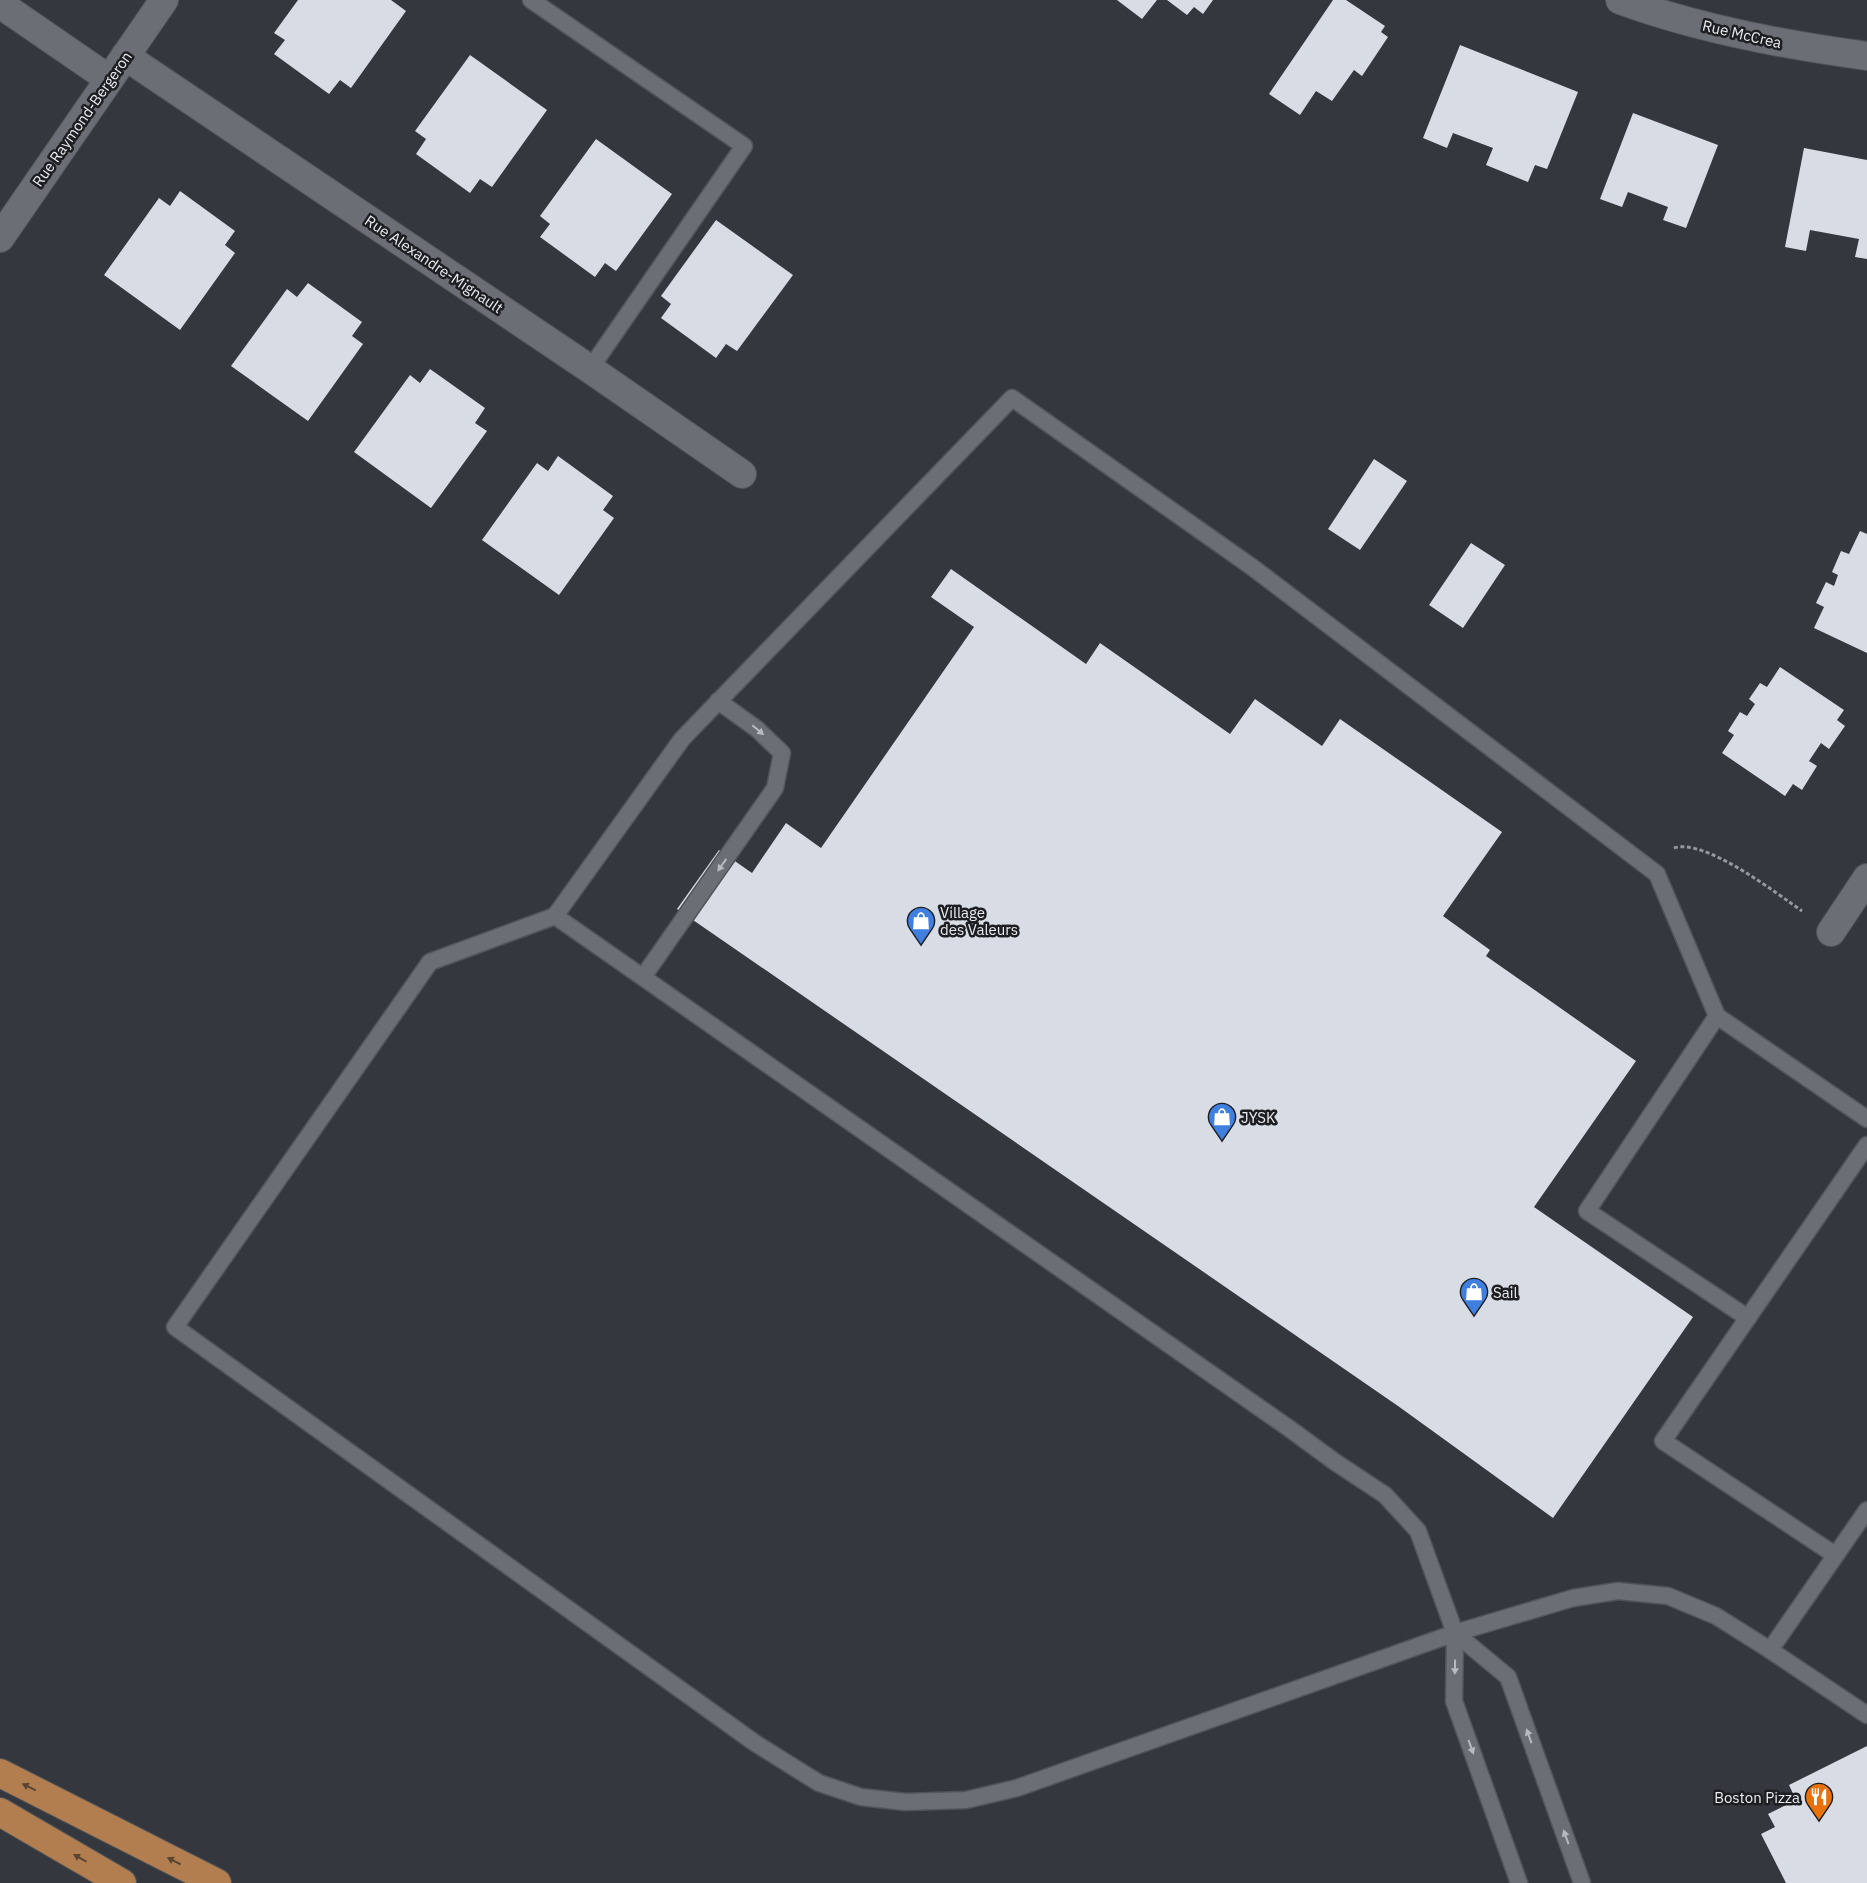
<svg xmlns="http://www.w3.org/2000/svg" width="1867" height="1883" viewBox="0 0 1867 1883" font-family="'IBM Plex Sans',sans-serif">
<rect width="100%" height="100%" fill="#34373d"/>
<!-- building -->
<g fill="#d8dce4">
<path d="M298,0H391L406,11L351,88L340,80L329,94L274,54L285,40L274,33Z"/>
<path d="M1117,0H1157L1142,19Z"/>
<path d="M1167,0H1213L1203,14L1194,7L1187,15Z"/>
<path d="M1333,0H1346L1385,26L1381,32L1388,37L1362,76L1354,70L1332,101L1316,91L1300,115L1269,94Z"/>
<path d="M1460,45L1578,92L1547,169L1535,165L1528,182L1486,165L1493,148L1453,133L1447,148L1423,138Z"/>
<path d="M470,55L547,110L492,187L480,179L470,193L416,154L426,139L415,131Z"/>
<path d="M1633,113L1718,145L1686,228L1663,220L1668,207L1628,192L1622,207L1600,199Z"/>
<path d="M596,139L672,194L616,271L605,263L595,277L540,237L550,224L540,216Z"/>
<path d="M1804,148L1867,160V259L1855,257L1859,239L1810,230L1806,251L1785,247Z"/>
<path d="M180,191L235,231L225,245L235,253L180,330L104,275L159,198L170,206Z"/>
<path d="M716,220L793,275L737,351L726,344L716,358L661,318L671,304L661,296Z"/>
<path d="M308,283L362,322L352,336L363,344L308,421L231,366L287,289L297,297Z"/>
<path d="M430,369L485,408L475,423L487,431L431,508L354,452L410,375L420,383Z"/>
<path d="M558,456L613,496L603,510L614,518L559,595L482,540L537,463L548,471Z"/>
<path d="M1374,459L1407,481L1360,550L1328,529Z"/>
<path d="M1860,531L1867,534V653L1814,628L1824,607L1816,603L1826,582L1834,586L1838,575L1832,572L1841,551L1849,554Z"/>
<path d="M1471,543L1505,565L1463,628L1429,605Z"/>
<path d="M951,569L1086,664L1100,643L1230,734L1255,699L1322,746L1340,719L1502,832L1443,916L1490,950L1486,956L1636,1061L1534,1207L1693,1317L1553,1518L1398,1406L677,909L719,850L752,873L786,823L821,848L974,627L931,597Z"/>
<path d="M1780,667L1844,710L1837,720L1845,726L1829,749L1821,743L1809,761L1817,766L1802,790L1793,784L1785,796L1722,753L1734,735L1728,731L1740,712L1747,716L1755,704L1749,699L1760,683L1767,687Z"/>
<path d="M1867,1746V1883H1786L1761,1834L1775,1827L1768,1814L1796,1800L1789,1785Z"/>
</g>
<g fill="none" stroke-linecap="round" stroke-linejoin="round">
<defs>
<g id="lane">
<path d="M531,0L744,146L590,369"/>
<path d="M555,916L682,739L1012,398L1252,567L1657,874L1717,1016L1867,1119"/>
<path d="M643,977L775,788L782,753L757,729L718,701"/>
<path d="M1717,1016L1587,1211L1748,1318"/>
<path d="M1835,1555L1663,1441L1867,1145"/>
<path d="M1455,1633L1508,1677L1582,1883"/>
<path d="M1770,1650L1867,1510"/>
<path d="M1519,1883L1454,1701L1455,1633L1418,1531L1385,1495L1335,1462L1290,1429L555,916L430,962L175,1327L755,1743L819,1783L861,1797L905,1802L966,1800L1017,1788L1455,1633L1573,1598L1618,1591L1668,1596L1716,1616L1770,1650L1867,1715"/>
</g>
<g id="street">
<path d="M1620,0C1699,29 1784,45 1867,56"/>
<path d="M0,4L109,79"/>
<path d="M125,56L590,369L742,474"/>
<path d="M0,238L164,0"/>
<path d="M1831,932L1867,878"/>
</g>
<g id="highway">
<path d="M0,1773L217,1883"/>
<path d="M0,1812L122,1883"/>
</g>
</defs>
<!-- lane casing -->
<use href="#lane" stroke="#515459" stroke-width="19"/>
<!-- street casing -->
<use href="#street" stroke="#515459" stroke-width="30"/>
<!-- highway casing -->
<use href="#highway" stroke="#515459" stroke-width="30"/>
<!-- path -->
<path stroke="#95989d" stroke-width="3" stroke-dasharray="4 2.5" stroke-linecap="butt" d="M1674,848C1705,838 1776,893 1802,911"/>
<!-- lane -->
<use href="#lane" stroke="#6b6e75" stroke-width="16"/>
<!-- street -->
<use href="#street" stroke="#6b6e75" stroke-width="28"/>
<!-- highway -->
<use href="#highway" stroke="#b37e4f" stroke-width="28"/>
</g>
<!-- one-way arrows -->
<defs><path id="oneway-solid" d="M-6-.8H1V-3.2L6.5 0L1 3.2V.8H-6Z" transform="scale(1.25)"/></defs>
<g fill="#b7babf">
<use href="#oneway-solid" transform="translate(758 730) rotate(40)"/>
<use href="#oneway-solid" transform="translate(722 865) rotate(125)"/>
<use href="#oneway-solid" transform="translate(1455 1667) rotate(91)"/>
<use href="#oneway-solid" transform="translate(1529 1736) rotate(-110)"/>
<use href="#oneway-solid" transform="translate(1471 1747) rotate(70)"/>
<use href="#oneway-solid" transform="translate(1566 1837) rotate(-110)"/>
</g>
<g fill="#594433">
<use href="#oneway-solid" transform="translate(29 1787) rotate(-154)"/>
<use href="#oneway-solid" transform="translate(80 1858) rotate(-150)"/>
<use href="#oneway-solid" transform="translate(174 1861) rotate(-153)"/>
</g>
<!-- icons -->
<defs>
<symbol id="shop-pin" viewBox="-11 -11 22 30"><path d="M0 17L-7.5 6A9.5 9.5 0 1 1 7.5 6Z" fill="#3f7fe0" stroke="#1d1e21"/><path d="M-5-2.5h2.3a2.7 3.5 0 0 1 5.4 0H5L5.5 6h-11ZM-1.5-2.5h3a1.5 2.3 0 0 0-3 0Z" fill="#fff"/></symbol>
<symbol id="restaurant-pin" viewBox="-11 -11 22 30"><path d="M0 17L-7.5 6A9.5 9.5 0 1 1 7.5 6Z" fill="#e8710a" stroke="#1d1e21"/><path d="M-5-6h1v4h1v-4h1v4h1v-4h1v5L-1.5 .5V6h-2V.5L-5-1ZM5-6V6H3V1.5H1.5Q1.5-4 5-6Z" fill="#fff"/></symbol>
</defs>
<g fill-rule="evenodd">
<use href="#shop-pin" x="905" y="905" width="32" height="43"/>
<use href="#shop-pin" x="1206" y="1101" width="32" height="43"/>
<use href="#shop-pin" x="1458" y="1276" width="32" height="43"/>
<use href="#restaurant-pin" x="1803" y="1781" width="32" height="43"/>
</g>
<g text-anchor="middle" dominant-baseline="central" stroke-width="5" stroke-linejoin="round" paint-order="stroke">
<!-- street labels -->
<g font-size="15" fill="#eaecf0" stroke="#1d1e21">
<text transform="translate(1742 34) rotate(13)">Rue McCrea</text>
<text transform="translate(82 119) rotate(-55)">Rue Raymond-Bergeron</text>
<text transform="translate(434 264) rotate(34)">Rue Alexandre-Mignault</text>
</g>
<!-- poi labels -->
<g font-size="15" fill="#eaecf0" stroke="#1d1e21" text-anchor="start">
<text x="940" y="912">Village<tspan x="940" dy="17">des Valeurs</tspan></text>
<text x="1241" y="1117">JYSK</text>
<text x="1493" y="1292">Sail</text>
<text x="1800" y="1797" text-anchor="end">Boston Pizza</text>
</g>
</g>
</svg>
